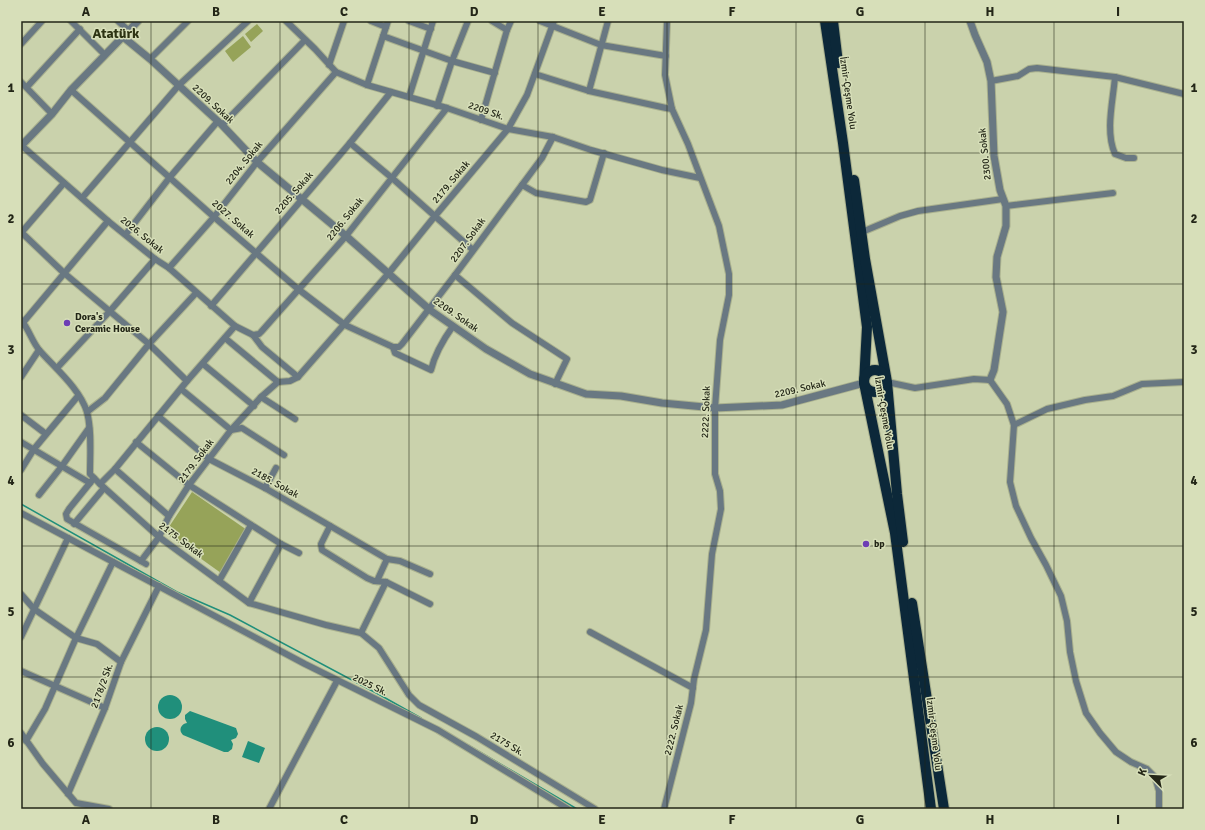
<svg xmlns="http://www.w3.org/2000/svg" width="1205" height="830" viewBox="0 0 1205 830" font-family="Signika,sans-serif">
<rect width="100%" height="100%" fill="#cad2ac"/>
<!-- green -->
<g fill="#96a359">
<path d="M257,24L263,31L251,42L245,34Z"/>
<path d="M243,36L251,47L233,62L225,51Z"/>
<path d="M192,492L247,530L221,573L165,533Z"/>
</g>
<!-- water -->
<g fill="#208f7b">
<circle cx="170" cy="707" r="12"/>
<path d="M190,711L236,728L238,734L236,738L231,740L233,744L232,749L228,752H224L183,735C178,730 181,724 187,723L185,719V715Z"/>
<circle cx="157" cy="739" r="12"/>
<path d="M248,741L265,748L259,763L242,757Z"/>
</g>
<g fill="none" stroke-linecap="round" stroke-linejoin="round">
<!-- stream -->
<g stroke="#208f7b" stroke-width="1.5">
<path d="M21,504L177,592L230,615L380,695L421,718"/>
<path d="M468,745L577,809"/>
</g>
<defs>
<g id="minor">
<path d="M71,21L105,55"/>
<path d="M118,21L128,30"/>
<path d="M286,21L315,49L336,72L367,85L447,108L508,129L553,137L591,150L662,170L700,178"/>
<path d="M371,21L386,27"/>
<path d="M409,21L431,29"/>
<path d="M492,21L507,30"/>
<path d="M540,21L601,45L666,56"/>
<path d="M608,21L589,91L666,108L672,109"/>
<path d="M383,36L452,61L495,73"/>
<path d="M21,44L42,21"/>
<path d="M150,59L188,21"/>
<path d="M329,65L344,21"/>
<path d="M535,74L589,91"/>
<path d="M1115,77C1113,101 1105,132 1115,154L1126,158H1134"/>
<path d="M991,81L1018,76L1029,69L1037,68L1115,77L1184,94"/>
<path d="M21,82L52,114"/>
<path d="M367,85L388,21"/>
<path d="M27,87L80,29"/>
<path d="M71,90L214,217L298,289L345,325L393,347"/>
<path d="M409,97L433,21"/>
<path d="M437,106L452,61L468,21"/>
<path d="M481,120L507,30L511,21"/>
<path d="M222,125L305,40"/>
<path d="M350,143L392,178L473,250"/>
<path d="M21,145L108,221L155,259L169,268L235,326L253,335L262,347L298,377"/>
<path d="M522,185L536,193L586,202L590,200L604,153"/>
<path d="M82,198L179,85L248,21"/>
<path d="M1006,206L1113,193"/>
<path d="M21,232L64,273L149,344L187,381"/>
<path d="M862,232L900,216L918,211L1003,199"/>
<path d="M21,233L64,183"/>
<path d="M126,234L170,177L218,121"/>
<path d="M169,268L214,217L257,162L336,72"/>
<path d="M455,275L512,323L567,359L555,384"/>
<path d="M211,306L350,143L391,92"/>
<path d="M21,320C29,329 32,342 40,351C56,369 80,389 87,412C92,431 90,454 90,474L100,484L159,537L249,603L326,625L361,633L379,648L409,695L419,705L477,737L595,809"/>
<path d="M21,325L108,221"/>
<path d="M253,335L259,334L261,332L346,236L447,108"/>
<path d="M225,338L278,382L290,381L298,377L388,274L435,216L508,129L527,95L554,21"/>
<path d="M393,347H399L402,344L455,275L542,158L553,137"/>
<path d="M393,347L395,353L431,370C435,353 443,340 453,326"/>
<path d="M203,364L254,406"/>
<path d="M57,368L110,311L155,259"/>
<path d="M21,377L39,350"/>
<path d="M887,382L915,388L974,379L990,380L1007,404L1014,425L1010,482L1016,506L1031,538L1046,565L1061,596L1067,621L1070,652L1076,681L1086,713L1100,733L1116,752L1131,762L1147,769L1155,777L1159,791V809"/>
<path d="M181,389L231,430L242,428L284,455"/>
<path d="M261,397L295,419"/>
<path d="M87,412L105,398L149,344L196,293"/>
<path d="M21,415L46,434"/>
<path d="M158,416L209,459L265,488L387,559L400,561L430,574"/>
<path d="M1014,425L1047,409L1085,400L1113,396L1142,384L1184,382"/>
<path d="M21,442L90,483"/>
<path d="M136,442L189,485L281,544L299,553"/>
<path d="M115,469L169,516"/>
<path d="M21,470L34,449L78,396"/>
<path d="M94,478L69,509L66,514L67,519L146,564"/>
<path d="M100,484L115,469L187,381L235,326"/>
<path d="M265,488L276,468"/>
<path d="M39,495L62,466L89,428"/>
<path d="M21,513L305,664L438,730L568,809"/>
<path d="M74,524L104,488"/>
<path d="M330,526L321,544L322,550L367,578L374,581L386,582L361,633"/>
<path d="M141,561L159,537L169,516L189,485L231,430L261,397L278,382"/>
<path d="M219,581L251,525"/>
<path d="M377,581L387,559"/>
<path d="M386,582L430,604"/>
<path d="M21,594L34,609L76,638L97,644L121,662"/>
<path d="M249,603L281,544"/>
<path d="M590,632L693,688"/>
<path d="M21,637L68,538"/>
<path d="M21,671L105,708"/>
<path d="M21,733L43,764L76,803L109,809"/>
<path d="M26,741L45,709L76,638L113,562"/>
<path d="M68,794L105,708L121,662L159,586"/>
<path d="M269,809L337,681"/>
<path d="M664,809L691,703L694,679L706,630L712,554L721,509L720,491L715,474V408L720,340L729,295V274L719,226L688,144L672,109L665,75L667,21"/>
</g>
<g id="tertiary">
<path d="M970,21L975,35L987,62L991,81L994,156L1000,190L1006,206V226L997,257L996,277L1003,312L994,370L990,380"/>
<path d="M122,36L150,59L222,125L257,162L346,236L430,310L486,349L530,374L586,394L621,396L662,403L715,408L782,405L864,383"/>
<path d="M21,146L52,114L71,90L138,21"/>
</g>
<g id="trunk">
<path d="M825,21L843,143L867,327L864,383L895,533L931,809"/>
<path d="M833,21L838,63"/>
<path d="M854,180L865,259L887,382L897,494L903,542"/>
<circle cx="875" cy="381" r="11"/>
<path d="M912,603L944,809"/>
</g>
</defs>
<!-- minor casing -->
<use href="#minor" stroke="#a9b08e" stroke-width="8"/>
<!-- tertiary casing -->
<use href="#tertiary" stroke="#a9b08e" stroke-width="9"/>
<!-- trunk casing -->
<use href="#trunk" stroke="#a9b08e" stroke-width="12"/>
<!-- minor -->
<use href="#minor" stroke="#697882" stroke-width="6"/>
<!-- tertiary -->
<use href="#tertiary" stroke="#697882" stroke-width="7"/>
<!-- trunk -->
<use href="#trunk" stroke="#0c2839" stroke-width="10"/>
</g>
<!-- grid -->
<path fill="none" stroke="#232617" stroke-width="1" stroke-opacity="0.55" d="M151,21V809M280,21V809M409,21V809M538,21V809M667,21V809M796,21V809M925,21V809M1054,21V809M21,153H1184M21,284H1184M21,415H1184M21,546H1184M21,677H1184"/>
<!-- markers -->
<g fill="#6d3db5" stroke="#d7dfb9" stroke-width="1.5">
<circle cx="67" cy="323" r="4"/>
<circle cx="866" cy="544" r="4"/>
</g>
<g text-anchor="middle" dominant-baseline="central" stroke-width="3" stroke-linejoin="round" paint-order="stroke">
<!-- street labels -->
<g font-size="10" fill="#232617" stroke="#d7dfb9">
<text transform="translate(848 93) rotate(82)">İzmir-Çeşme Yolu</text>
<text transform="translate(213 104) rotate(43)">2209. Sokak</text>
<text transform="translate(486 111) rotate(19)">2209 Sk.</text>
<text transform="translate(985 154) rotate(-96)">2300. Sokak</text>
<text transform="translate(244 163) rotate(-51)">2204. Sokak</text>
<text transform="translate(451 182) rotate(-50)">2179. Sokak</text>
<text transform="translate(294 193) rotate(-49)">2205. Sokak</text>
<text transform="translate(233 219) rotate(41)">2027. Sokak</text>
<text transform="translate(345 219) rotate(-51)">2206. Sokak</text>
<text transform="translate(142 235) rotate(39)">2026. Sokak</text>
<text transform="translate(468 240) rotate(-54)">2207. Sokak</text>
<text transform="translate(456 315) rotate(35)">2209. Sokak</text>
<text transform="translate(800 389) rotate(-13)">2209. Sokak</text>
<text transform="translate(706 412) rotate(-88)">2222. Sokak</text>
<text transform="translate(884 413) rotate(80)">İzmir-Çeşme Yolu</text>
<text transform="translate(196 461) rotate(-53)">2179. Sokak</text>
<text transform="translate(275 483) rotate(29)">2185. Sokak</text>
<text transform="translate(181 540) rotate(37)">2175. Sokak</text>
<text transform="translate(370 685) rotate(26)">2025 Sk.</text>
<text transform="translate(102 686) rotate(-70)">2178/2 Sk.</text>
<text transform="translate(674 730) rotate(-76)">2222. Sokak</text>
<text transform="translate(934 734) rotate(83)">İzmir-Çeşme Yolu</text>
<text transform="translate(507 744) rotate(31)">2175 Sk.</text>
</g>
<!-- poi labels -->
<g font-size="10" font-weight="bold" fill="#232617" stroke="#d7dfb9" text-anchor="start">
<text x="75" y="317">Dora's<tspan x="75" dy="12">Ceramic House</tspan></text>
<text x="874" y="544">bp</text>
</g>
<!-- district labels -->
<g font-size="14" font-weight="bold" fill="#2d3312" stroke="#d7dfb9">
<text x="116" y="33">Atatürk</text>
</g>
</g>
<!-- border -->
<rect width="1205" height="830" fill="none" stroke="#d7dfb9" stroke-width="44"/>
<!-- north arrow -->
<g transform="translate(1151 776) rotate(294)" stroke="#d7dfb9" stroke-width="3" paint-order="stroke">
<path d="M0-3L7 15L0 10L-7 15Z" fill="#232617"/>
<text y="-6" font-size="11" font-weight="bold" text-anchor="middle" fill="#232617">K</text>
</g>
<rect x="22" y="22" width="1161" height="786" fill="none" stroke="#232617" stroke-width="1.5"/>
<g font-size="13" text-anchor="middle" font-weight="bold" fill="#232617">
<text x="86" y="16">A</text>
<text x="216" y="16">B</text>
<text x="344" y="16">C</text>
<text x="474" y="16">D</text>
<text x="602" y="16">E</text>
<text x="732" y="16">F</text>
<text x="860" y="16">G</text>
<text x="990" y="16">H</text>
<text x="1118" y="16">I</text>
<text x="11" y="92">1</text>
<text x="1194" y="92">1</text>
<text x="11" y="223">2</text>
<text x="1194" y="223">2</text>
<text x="11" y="354">3</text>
<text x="1194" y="354">3</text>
<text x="11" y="485">4</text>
<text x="1194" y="485">4</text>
<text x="11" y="616">5</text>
<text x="1194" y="616">5</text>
<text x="11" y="747">6</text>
<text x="1194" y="747">6</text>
<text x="86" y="824">A</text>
<text x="216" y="824">B</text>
<text x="344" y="824">C</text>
<text x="474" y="824">D</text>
<text x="602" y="824">E</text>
<text x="732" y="824">F</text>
<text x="860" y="824">G</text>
<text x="990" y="824">H</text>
<text x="1118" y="824">I</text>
</g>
</svg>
